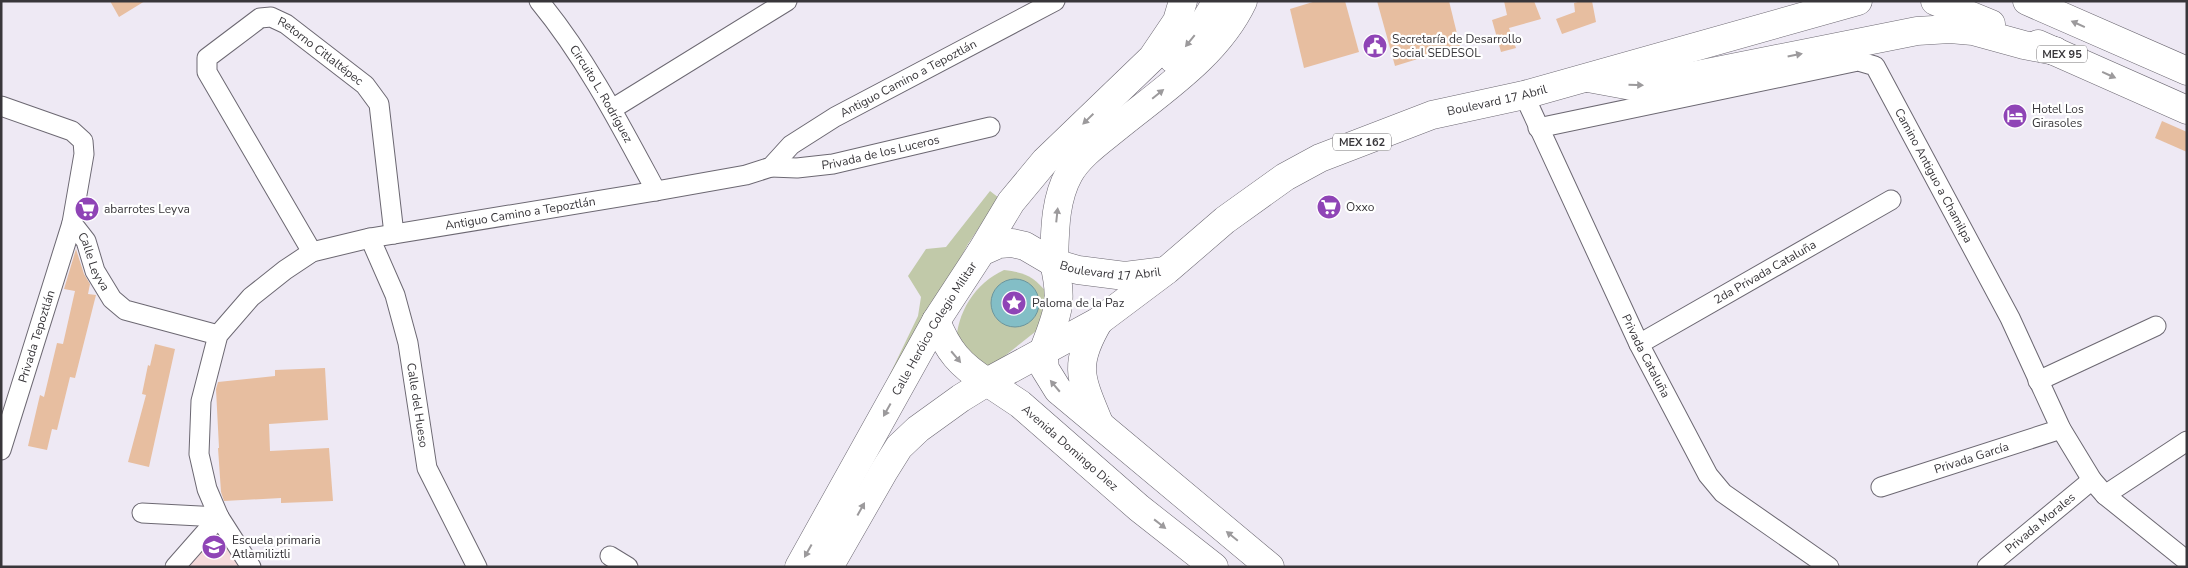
<svg xmlns="http://www.w3.org/2000/svg" width="2188" height="568" viewBox="0 0 2188 568" font-family="'Nunito Sans',sans-serif">
<rect width="100%" height="100%" fill="#eee9f4"/>
<!-- education -->
<path fill="#f5dadb" d="M218,527L242,567H179Z"/>
<!-- green -->
<g fill="#c1c9a9">
<path d="M990,191L999,198L968,244L881,406L876,403L918,316L921,297L908,276L926,249L946,247Z"/>
<path d="M1004,270C1027,273 1033,276 1048,294L1040,328L991,367L977,366L956,346C956,313 975,283 1004,270Z"/>
</g>
<!-- water -->
<circle fill="#83bec6" stroke="#6c959c" cx="1015" cy="303" r="24"/>
<!-- building -->
<g fill="#e7bea0">
<path d="M110,1H145L119,17Z"/>
<path d="M1316,1H1345L1359,52L1304,68L1290,9Z"/>
<path d="M1377,1H1449L1460,46L1395,66Z"/>
<path d="M1504,1H1534L1541,19L1509,28L1516,48L1501,52L1492,20L1507,15Z"/>
<path d="M1581,1H1592L1596,22L1562,34L1556,19L1575,12L1574,3Z"/>
<path d="M2162,121L2187,132V152L2155,138Z"/>
<path d="M76,249L84,274L90,284L88,294L96,295L75,378L70,377L57,430L52,429L47,450L28,446L40,395L44,397L57,343L63,344L75,291L64,289Z"/>
<path d="M155,344L175,349L149,467L128,462L146,395L142,394L148,365L150,366Z"/>
<path d="M325,368L328,420L269,424L270,451L329,448L333,501L281,503V498L224,501L221,492L218,448H219L216,389L218,382L275,376V370Z"/>
</g>
<g fill="none" stroke-linecap="round" stroke-linejoin="round">
<defs>
<g id="street">
<path id="s1" d="M539,1C586,58 621,126 656,191"/>
<path id="s2" d="M1524,95L1639,344L1708,475L1723,493L1829,567"/>
<path id="s3" d="M1,106L72,131L83,141L84,154L72,223L86,241L95,271L112,299L125,310L218,335"/>
<path d="M612,109L787,1"/>
<path id="s4" d="M1538,128L1858,61L1875,66L2010,318L2061,429L2092,480L2105,495L2187,561"/>
<path id="s5" d="M771,167L797,168L833,164L990,127"/>
<path id="s6" d="M370,238L395,295L408,343L427,468L477,567"/>
<path id="s7" d="M312,252L207,72V58L260,18L271,17L286,24L365,85L379,104L394,234"/>
<path id="s8" d="M1639,344L1891,200"/>
<path d="M2038,381L2156,326"/>
<path id="s9" d="M1,450L72,223"/>
<path id="s10" d="M1881,487L2061,429"/>
<path d="M2105,495L2187,441"/>
<path d="M142,513L219,517"/>
<path d="M610,556L628,567"/>
<path d="M175,567L219,517"/>
<path id="s11" d="M251,567L219,517L207,489L199,454L201,401L218,335L251,297L285,270L312,252L370,238L656,191L746,175L771,167L791,145L835,117L1055,1"/>
<path id="s12" d="M1987,567L2092,480"/>
</g>
<g id="secondary">
<path d="M1043,352L1045,369L1058,390L1270,567"/>
<path id="s13" d="M987,382L1020,404L1139,508L1214,567"/>
</g>
<g id="primary">
<path d="M936,321C948,351 960,365 987,382"/>
<path d="M1043,352C1057,314 1064,304 1054,263"/>
<path d="M1099,423C1080,377 1073,365 1099,321"/>
<path id="s14" d="M799,567L936,321L981,252L999,244L1012,243L1025,246L1054,263L1078,270L1125,276L1165,271"/>
<path id="s15" d="M829,567L884,471L899,447L918,429L961,398L987,382L1099,321L1167,270L1225,220L1285,177L1320,158L1432,115L1524,95L1858,1"/>
</g>
<g id="highway">
<path d="M1935,1L1991,24"/>
<path d="M2027,1L2187,71"/>
<path d="M2038,44L2187,110"/>
<path d="M1173,59L1200,29L1217,1"/>
<path d="M1588,78L1637,87L1917,31L1950,29L1973,31L2024,45L2055,51"/>
<path d="M981,252L1011,202L1045,161L1152,58L1177,21L1183,1"/>
<path d="M1054,263C1055,234 1054,201 1069,174C1079,156 1099,142 1115,129C1160,92 1217,56 1243,1"/>
</g>
</defs>
<!-- street casing -->
<use href="#street" stroke="#6c6872" stroke-width="21"/>
<!-- secondary casing -->
<use href="#secondary" stroke="#6c6872" stroke-width="29"/>
<!-- primary casing -->
<use href="#primary" stroke="#6c6872" stroke-width="29"/>
<!-- highway casing -->
<use href="#highway" stroke="#6c6872" stroke-width="29"/>
<!-- street -->
<use href="#street" stroke="#fff" stroke-width="19"/>
<!-- secondary -->
<use href="#secondary" stroke="#fff" stroke-width="28"/>
<!-- primary -->
<use href="#primary" stroke="#fff" stroke-width="28"/>
<!-- highway -->
<use href="#highway" stroke="#fff" stroke-width="28"/>
</g>
<!-- one-way arrows -->
<defs><path id="oneway-solid" d="M-6-.8H1V-3.2L6.5 0L1 3.2V.8H-6Z" transform="scale(1.25)"/></defs>
<g fill="#9c9a9c">
<use href="#oneway-solid" transform="translate(2078 24) rotate(-156)"/>
<use href="#oneway-solid" transform="translate(1190 41) rotate(129)"/>
<use href="#oneway-solid" transform="translate(1795 55) rotate(-11)"/>
<use href="#oneway-solid" transform="translate(2109 75) rotate(24)"/>
<use href="#oneway-solid" transform="translate(1636 85) rotate(1)"/>
<use href="#oneway-solid" transform="translate(1158 94) rotate(-39)"/>
<use href="#oneway-solid" transform="translate(1088 119) rotate(136)"/>
<use href="#oneway-solid" transform="translate(1057 215) rotate(-84)"/>
<use href="#oneway-solid" transform="translate(956 357) rotate(50)"/>
<use href="#oneway-solid" transform="translate(1055 386) rotate(-130)"/>
<use href="#oneway-solid" transform="translate(887 410) rotate(119)"/>
<use href="#oneway-solid" transform="translate(861 509) rotate(-61)"/>
<use href="#oneway-solid" transform="translate(1160 524) rotate(38)"/>
<use href="#oneway-solid" transform="translate(1232 536) rotate(-141)"/>
<use href="#oneway-solid" transform="translate(808 551) rotate(119)"/>
</g>
<!-- icons -->
<defs>
<symbol id="civic-disc" viewBox="-11 -11 22 22"><circle r="9.5" fill="#8f44b6" stroke="#fff"/><path d="M-.6-6.5H3V-4.5H.6V-3L4-1V1h2V6H-6V1h2V-1L-.6-3ZM-1.2 2.5V6h2.4V2.5Z" fill="#fff"/></symbol>
<symbol id="hotel-disc" viewBox="-11 -11 22 22"><circle r="9.5" fill="#8f44b6" stroke="#fff"/><path d="M-6-4.5h1.5V1H6V5H4.5V3h-9V5H-6ZM-4 0a1.8 1.8 0 1 1 3.6 0ZM.5 0V-2.5h3Q6-2.5 6 0Z" fill="#fff"/></symbol>
<symbol id="supermarket-disc" viewBox="-11 -11 22 22"><circle r="9.5" fill="#8f44b6" stroke="#fff"/><path d="M-6-5.5h2.5l.6 2H6L4.5 2H-2.5L-4.4-4H-6ZM-1.5 3.2a1.3 1.3 0 1 0 .1 0ZM3 3.2a1.3 1.3 0 1 0 .1 0Z" fill="#fff"/></symbol>
<symbol id="sight-disc" viewBox="-11 -11 22 22"><circle r="9.5" fill="#8f44b6" stroke="#fff"/><path d="M0-6L1.8-2.2L6-1.7L2.9 1.2L3.7 5.4L0 3.3L-3.7 5.4L-2.9 1.2L-6-1.7L-1.8-2.2Z" fill="#fff"/></symbol>
<symbol id="school-disc" viewBox="-11 -11 22 22"><circle r="9.5" fill="#8f44b6" stroke="#fff"/><path d="M0-5L7-2L0 1L-7-2ZM-4 1L0 2.5L4 1V4Q0 6-4 4Z" fill="#fff"/></symbol>
</defs>
<g fill-rule="evenodd">
<use href="#civic-disc" x="1361" y="32" width="28" height="28"/>
<use href="#hotel-disc" x="2001" y="102" width="28" height="28"/>
<use href="#supermarket-disc" x="1315" y="193" width="28" height="28"/>
<use href="#supermarket-disc" x="73" y="195" width="28" height="28"/>
<use href="#sight-disc" x="1000" y="289" width="28" height="28"/>
<use href="#school-disc" x="200" y="533" width="28" height="28"/>
</g>
<g text-anchor="middle" dominant-baseline="central" stroke-width="4.5" stroke-linejoin="round" paint-order="stroke">
<!-- shield labels -->
<g fill="#fff" stroke="#747275" stroke-width="1">
<rect x="2037" y="45.5" width="50" height="17" rx="4"/>
<rect x="1333" y="133.5" width="58" height="17" rx="4"/>
</g>
<g font-size="11" font-weight="bold" fill="#38363a">
<text x="2062" y="54">MEX 95</text>
<text x="1362" y="142">MEX 162</text>
</g>
<!-- poi labels -->
<g font-size="12" fill="#38363a" stroke="#fff" text-anchor="start">
<text x="1392" y="39">Secretaría de Desarrollo<tspan x="1392" dy="14">Social SEDESOL</tspan></text>
<text x="2032" y="109">Hotel Los<tspan x="2032" dy="14">Girasoles</tspan></text>
<text x="1346" y="207">Oxxo</text>
<text x="104" y="209">abarrotes Leyva</text>
<text x="1032" y="303">Paloma de la Paz</text>
<text x="232" y="540">Escuela primaria<tspan x="232" dy="14">Atlamiliztli</tspan></text>
</g>
<!-- street labels -->
<g font-size="12" fill="#38363a" stroke="#fff">
<text stroke="none"><textPath href="#s7" startOffset="360">Retorno Citlaltépec</textPath></text>
<text stroke="none"><textPath href="#s11" startOffset="1005">Antiguo Camino a Tepoztlán</textPath></text>
<text stroke="none"><textPath href="#s1" startOffset="112">Circuito L. Rodríguez</textPath></text>
<text stroke="none"><textPath href="#s15" startOffset="838">Boulevard 17 Abril</textPath></text>
<text stroke="none"><textPath href="#s5" startOffset="111">Privada de los Luceros</textPath></text>
<text stroke="none"><textPath href="#s4" startOffset="469">Camino Antiguo a Chamilpa</textPath></text>
<text stroke="none"><textPath href="#s11" startOffset="585">Antiguo Camino a Tepoztlán</textPath></text>
<text stroke="none"><textPath href="#s3" startOffset="218">Calle Leyva</textPath></text>
<text stroke="none"><textPath href="#s14" startOffset="501">Boulevard 17 Abril</textPath></text>
<text stroke="none"><textPath href="#s8" startOffset="145">2da Privada Cataluña</textPath></text>
<text stroke="none"><textPath href="#s14" startOffset="274">Calle Heróico Colegio Militar</textPath></text>
<text stroke="none"><textPath href="#s9" startOffset="119">Privada Tepoztlán</textPath></text>
<text stroke="none"><textPath href="#s2" startOffset="288">Privada Cataluña</textPath></text>
<text stroke="none"><textPath href="#s6" startOffset="175">Calle del Hueso</textPath></text>
<text stroke="none"><textPath href="#s13" startOffset="106">Avenida Domingo Diez</textPath></text>
<text stroke="none"><textPath href="#s10" startOffset="95">Privada García</textPath></text>
<text stroke="none"><textPath href="#s12" startOffset="69">Privada Morales</textPath></text>
</g>
</g>
<!-- border -->
<rect width="2188" height="568" fill="none" stroke="#38363a" stroke-width="5"/>
</svg>
